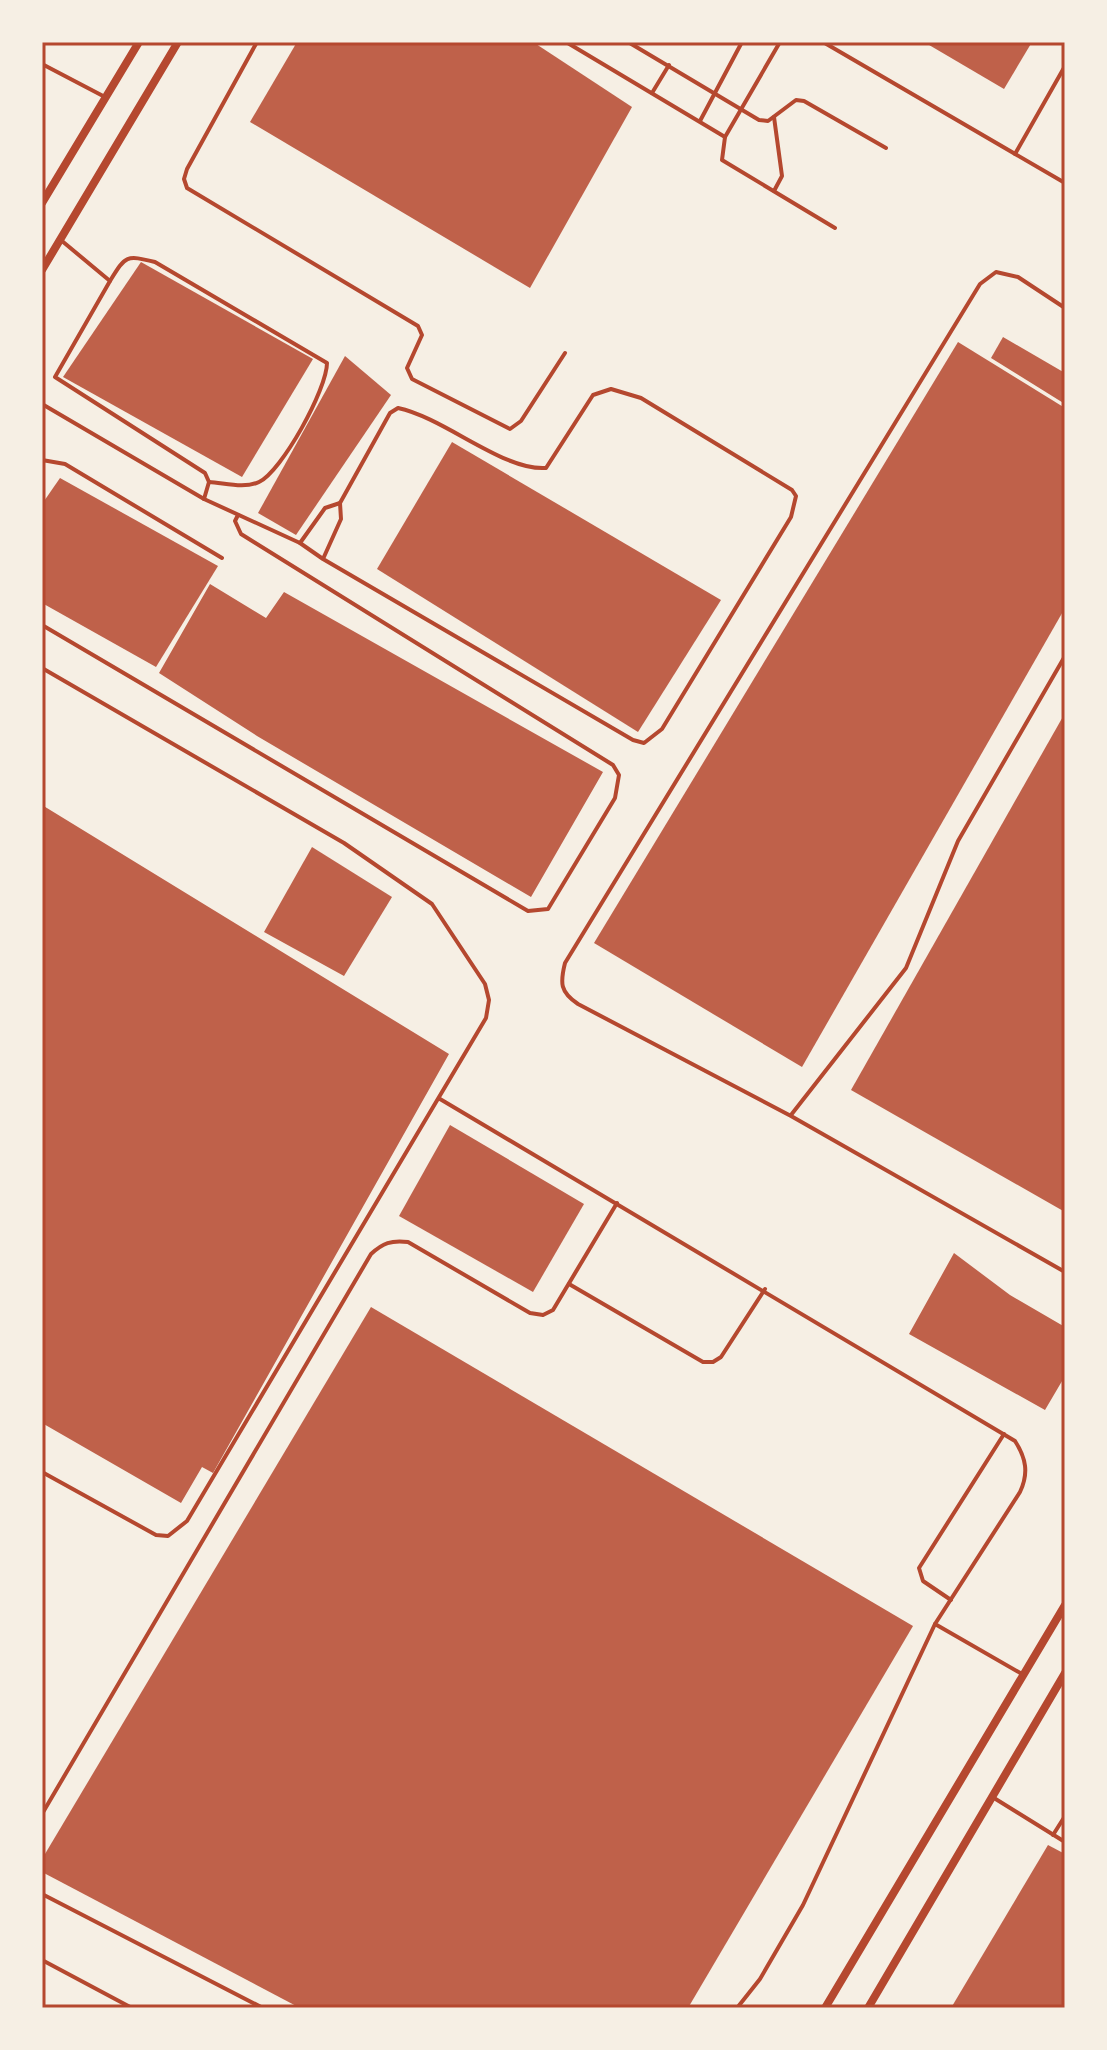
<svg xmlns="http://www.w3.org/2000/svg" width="1107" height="2050" viewBox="0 0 1107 2050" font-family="'DM Sans',sans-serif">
<rect width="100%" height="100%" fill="#f6efe4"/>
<!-- building -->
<g fill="#bf614a">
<path d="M297,42H533L632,107L530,288L250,122Z"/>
<path d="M924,42H1032L1004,89Z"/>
<path d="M141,262L313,359L242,477L63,377Z"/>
<path d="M1003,337L1065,373V404L991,358Z"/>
<path d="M958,342L1065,408V608L802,1067L594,943Z"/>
<path d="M345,356L391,395L296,535L258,513Z"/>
<path d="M452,442L721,600L638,732L377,569Z"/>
<path d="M60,478L218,566L156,667L42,603V504Z"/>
<path d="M210,584L266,618L284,592L603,772L531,897L257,736L159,673Z"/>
<path d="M1065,713V1212L851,1090Z"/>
<path d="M42,805L449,1054L213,1473L202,1467L181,1503L42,1423Z"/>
<path d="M312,847L392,897L344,976L264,932Z"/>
<path d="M450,1125L584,1204L533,1292L399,1216Z"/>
<path d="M954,1253L1010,1295L1065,1327V1376L1045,1410L909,1334Z"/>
<path d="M371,1307L913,1626L688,2008H300L42,1872V1859Z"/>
<path d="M1048,1845L1065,1854V2008H951Z"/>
</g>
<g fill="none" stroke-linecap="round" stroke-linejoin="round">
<!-- service -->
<g stroke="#b5482f" stroke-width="4">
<path d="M257,42L187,169L184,179L187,188L418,326L422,335L407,368L412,379L510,429L521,421L565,353"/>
<path d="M566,42L725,137L780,42"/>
<path d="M628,42L759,120L768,121L796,100L804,101L886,148"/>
<path d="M823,42L1065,183"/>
<path d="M42,64L105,97"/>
<path d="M652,93L669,65"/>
<path d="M700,121L742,42"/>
<path d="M725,137L722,160L835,228"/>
<path d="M1015,154L1065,66"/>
<path d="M774,191L782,176L774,117"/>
<path d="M62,241L110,281L55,377L205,473L209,482L204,499"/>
<path d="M110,281C126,255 126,255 155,262L327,363C327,389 282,471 259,482C244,489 225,483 209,482"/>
<path d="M1065,308L1018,277L996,272L980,284L565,963C560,983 560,992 578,1004L791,1116L1065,1272"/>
<path d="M42,404L204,499L300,543L323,559L633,740L644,743L662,729L791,517L796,496L792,490L641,398L611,389L593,395L546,468C503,471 445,418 398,408L390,413L340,503L341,519L323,559"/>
<path d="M42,460L65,464L222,558"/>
<path d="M300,543L325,508L340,503"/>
<path d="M42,625L528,911L548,909L615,798L619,775L613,765L241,534L235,521L238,515"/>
<path d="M42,668L344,843L432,904L485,984L489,1000L486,1018L187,1521L168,1536L156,1535L42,1472"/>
<path d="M440,1099L1015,1441C1026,1458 1029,1473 1020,1492L935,1624L1022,1674"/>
<path d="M791,1115L906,968L958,841L1065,656"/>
<path d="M569,1284L703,1362H713L721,1357L765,1289"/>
<path d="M951,1600L923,1581L919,1568L1004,1434"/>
<path d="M994,1798L1065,1842"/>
<path d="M42,1814L371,1254C383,1243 391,1240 408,1242L530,1313L543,1315L553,1310L617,1203"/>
<path d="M1053,1835L1065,1816"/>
<path d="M42,1894L263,2008"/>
<path d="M42,1960L132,2008"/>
<path d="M737,2008L760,1979L803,1905L935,1624"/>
</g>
<!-- minor -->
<g stroke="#b5482f" stroke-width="8">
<path d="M42,203L139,42"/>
<path d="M42,270L178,42"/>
<path d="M825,2008L1065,1605"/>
<path d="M868,2008L1065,1673"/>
</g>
</g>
<!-- border -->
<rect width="1107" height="2050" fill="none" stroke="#f6efe4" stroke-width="88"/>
<rect x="44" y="44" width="1019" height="1962" fill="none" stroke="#b5482f" stroke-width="3"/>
</svg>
